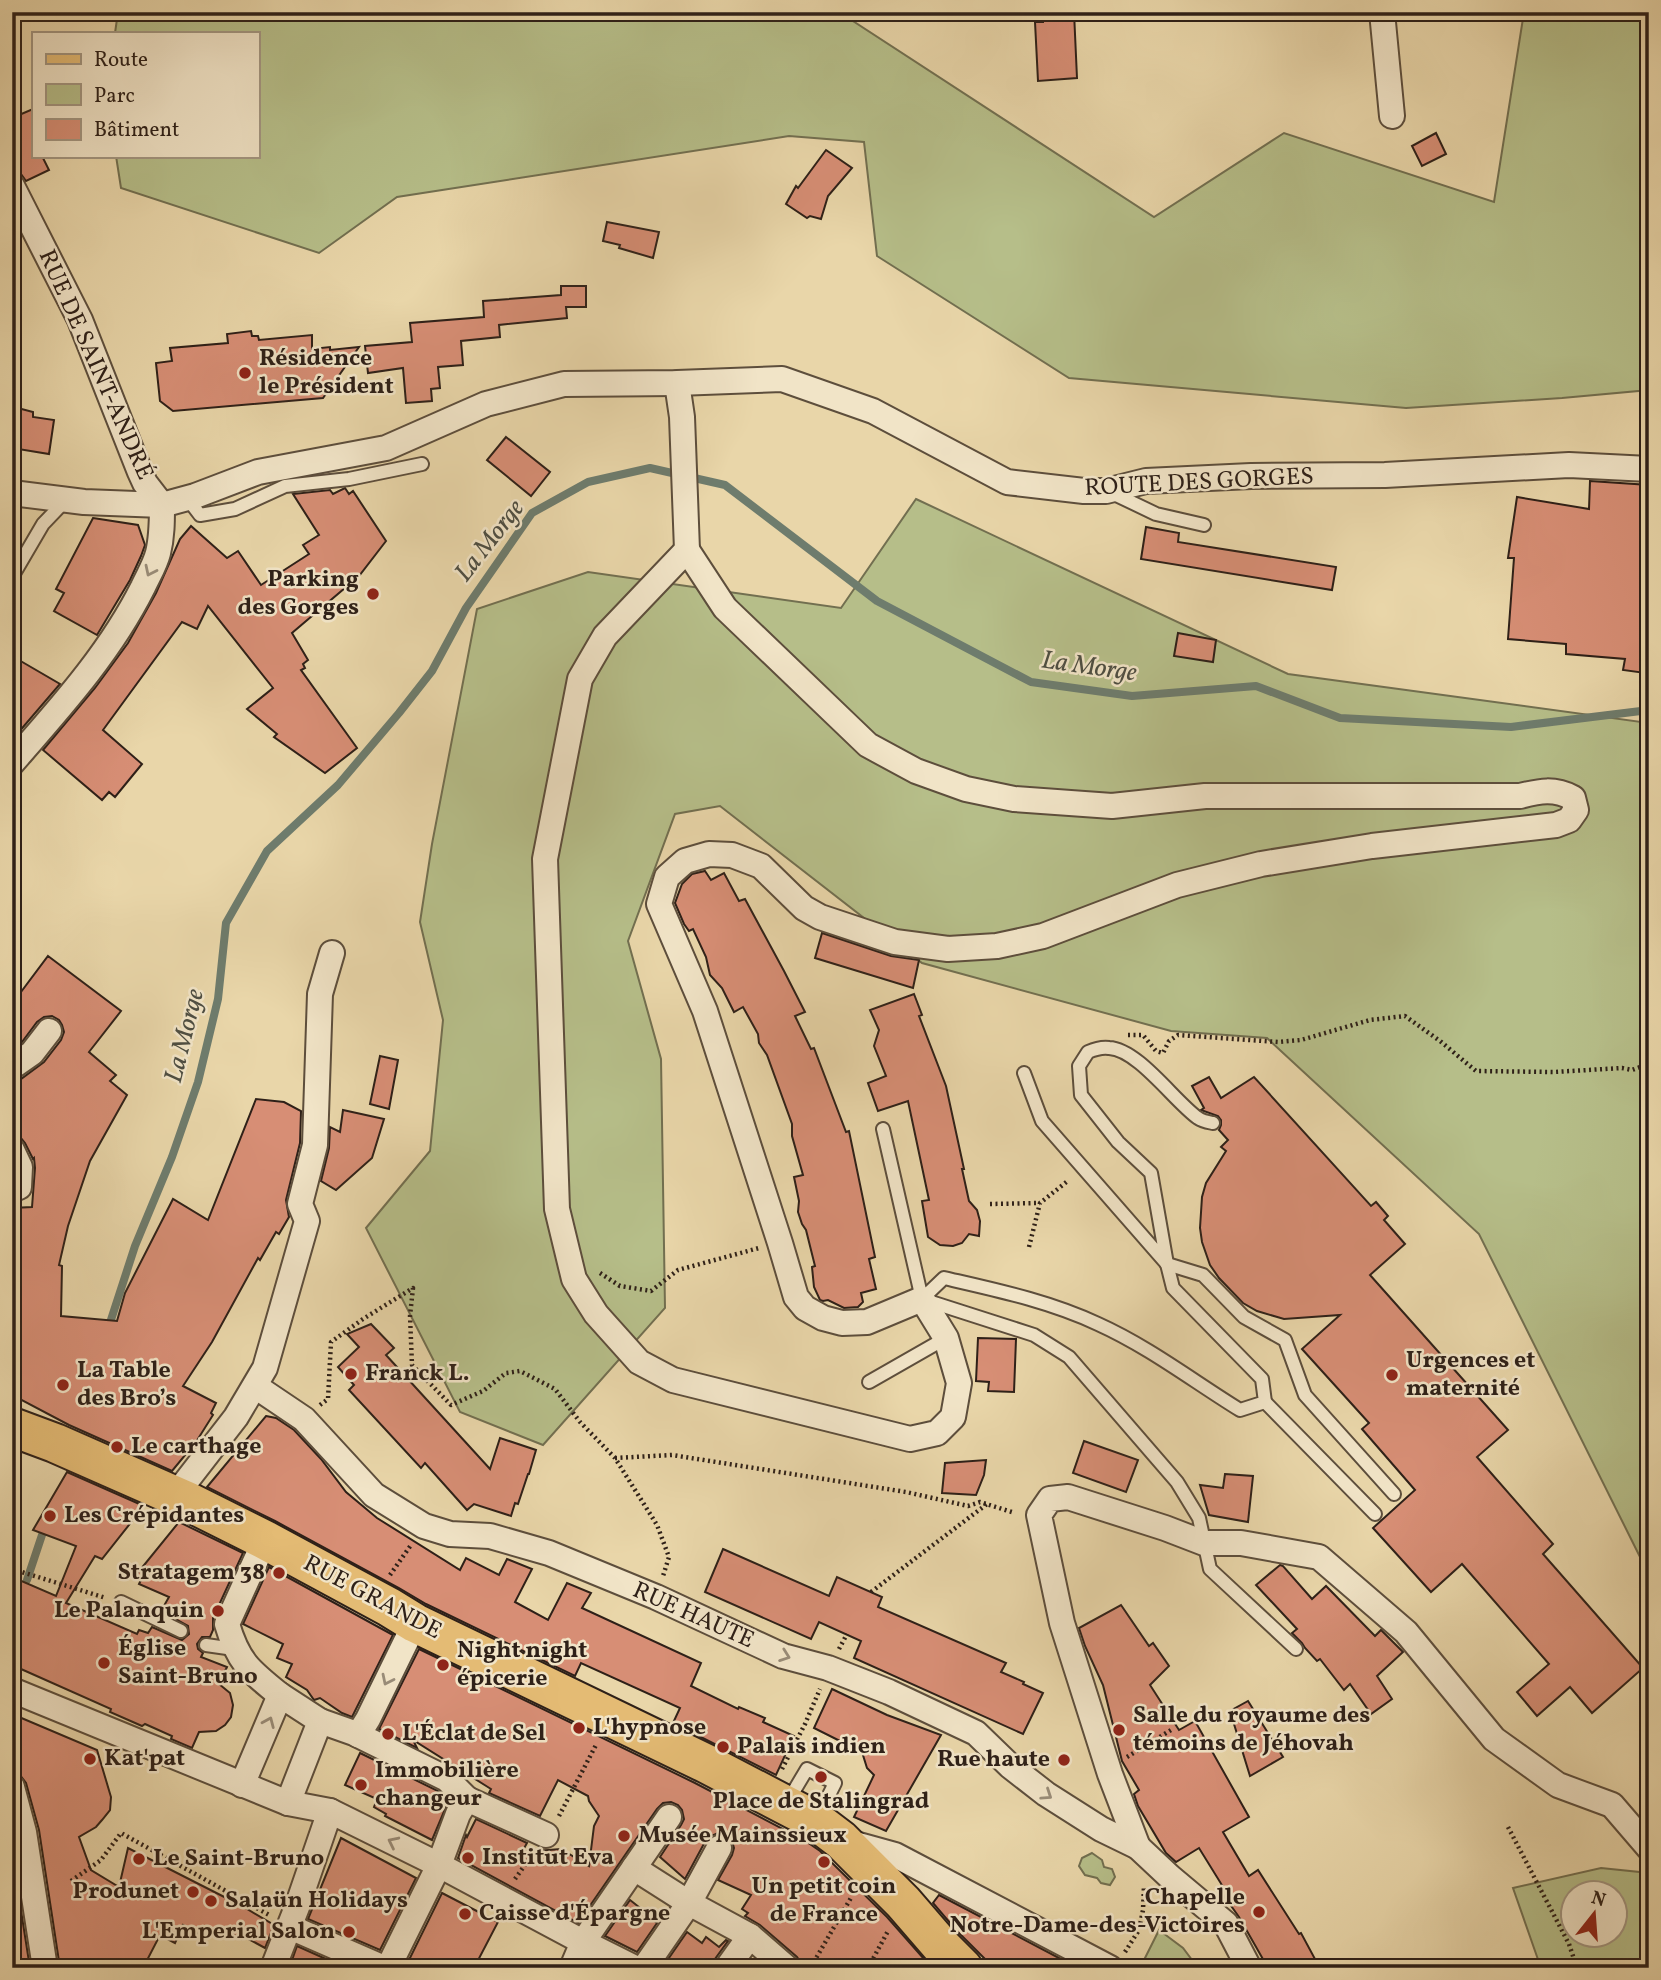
<svg xmlns="http://www.w3.org/2000/svg" width="1661" height="1980" viewBox="0 0 1661 1980" font-family="Vollkorn,serif">
<rect width="100%" height="100%" fill="#e9d6a9"/>
<filter id="stains"><feTurbulence type="fractalNoise" baseFrequency=".00286" numOctaves="4"/><feColorMatrix values="0 0 0 0 .2 0 0 0 0 .09 0 0 0 0 .02 0 0 0 .5 -.17"/></filter>
<radialGradient id="worn" r=".72"><stop offset=".6" stop-color="#630" stop-opacity="0"/><stop offset="1" stop-color="#630" stop-opacity=".3"/></radialGradient>
<!-- green -->
<g fill="#b6be89" stroke="#726f50" stroke-width="2" fill-rule="evenodd">
<path d="M118,12H488L551,19L569,12H839L1154,217L1284,133L1494,202L1524,12H1649V390L1562,398L1406,408L1069,378L877,256L864,142L789,136L397,197L319,253L121,188L116,156H257V33H115Z"/>
<path d="M916,499L1288,674L1649,723V1575L1479,1234L1267,1038L1171,1031L922,963L720,806L675,814L628,941L661,1059L665,1308L543,1445L460,1412L366,1228L430,1151L443,1020L420,922L432,844L477,609L588,572L841,608Z"/>
<path d="M1092,1853L1102,1860L1104,1867L1112,1869L1115,1877L1110,1885L1101,1883L1097,1878L1085,1875L1079,1866L1082,1858Z"/>
<path d="M1601,1868L1649,1873V1968H1541L1513,1888ZM1616,1892V1934H1574V1892Z"/>
<path d="M1159,1930L1183,1948L1198,1968H1151L1143,1962Z"/>
</g>
<g fill="none" stroke-linecap="round" stroke-linejoin="round">
<!-- stream -->
<g stroke="#6e7c6d" stroke-width="8">
<path d="M108,1329L135,1246L172,1157L198,1082L218,999L226,923L267,851L338,785L399,713L432,671L466,608L532,513L588,482L650,468L725,485L877,601L1031,682L1132,696L1256,686L1340,718L1511,727L1649,710"/>
<path d="M27,1580L42,1535"/>
</g>
</g>
<!-- building -->
<g fill="#d78e75" stroke="#2e2018" stroke-width="2">
<path d="M1043,12H1074L1077,78L1038,81L1035,22H1043Z"/>
<path d="M33,109V156H42L49,170L26,181L21,174L16,172L12,165V118Z"/>
<path d="M1436,133L1446,154L1422,166L1412,146Z"/>
<path d="M826,150L852,168L828,196L821,219L810,216L807,218L786,204L796,186L798,188Z"/>
<path d="M607,222L659,232L653,258L619,248L620,245L603,241Z"/>
<path d="M561,286H586V307H566L567,318L499,325L500,337L461,341L463,365L438,367L440,388L431,389L432,401L406,403L403,368L368,373L365,346L412,342L410,323L484,317L483,301L561,295Z"/>
<path d="M251,331L252,336H258L259,340L312,335V349L330,347V350L359,347L323,398L173,411L160,401L156,363L172,361L170,348L228,343L227,334Z"/>
<path d="M14,407L33,412V417L54,420L49,454L12,448Z"/>
<path d="M506,437L550,472L531,496L487,460Z"/>
<path d="M1590,481L1649,485V667H1646L1645,673L1623,670L1625,659L1566,654V644L1508,639L1514,558H1508L1517,497L1589,509Z"/>
<path d="M345,488L349,494L353,491L386,541L359,576L292,633L308,660L303,664L305,668L301,670L357,748L325,773L274,737L277,734L247,709L273,688L208,606L197,629L182,622L103,730L142,764L115,797L109,792L102,800L43,750L95,688L128,643L156,593L180,539L191,526L227,558L238,551L261,585L309,554L303,545L319,535L293,494L330,490L333,494Z"/>
<path d="M93,518L138,525L145,545L141,556L130,580L97,635L54,611L64,593L56,589Z"/>
<path d="M1146,527L1179,533L1178,542L1336,567L1332,590L1141,559Z"/>
<path d="M1178,633L1216,640L1213,662L1174,656Z"/>
<path d="M12,656L60,684L12,740Z"/>
<path d="M705,871L711,880L724,873L739,901L745,899L784,971L805,1012L795,1016L811,1049L814,1048L846,1132L849,1131L875,1257L869,1259L876,1289L861,1293L863,1302L858,1307L844,1308L828,1300L823,1301L820,1300L814,1287L812,1267L815,1266L806,1230L802,1224L798,1212L799,1201L794,1177L803,1175L792,1136V1124L767,1055L759,1043L758,1034L743,1007L734,1012L722,988L710,975L706,957L693,929L689,931L684,924L675,903L682,884L692,874Z"/>
<path d="M822,933L891,956L919,960L913,988L815,958Z"/>
<path d="M48,956L121,1011L89,1052L116,1075L110,1081L127,1095L90,1161L68,1226L59,1265L62,1266L61,1316L117,1321L125,1293L173,1199L208,1220L256,1099L284,1102L301,1111L300,1143L286,1200L289,1217L279,1234L276,1232L260,1260L258,1258L212,1342L183,1386L216,1403L211,1413L213,1415L196,1442L172,1471L69,1425L12,1395V1208L32,1207L35,1168L34,1158L33,1159L25,1143L20,1137L12,1135V1082L21,1079L44,1062L61,1040L64,1032L62,1025L59,1020L52,1016L44,1017L37,1022L22,1042L12,1049V1004Z"/>
<path d="M914,994L922,1015L919,1016L946,1086L964,1169H962L969,1201L977,1210L980,1221L979,1236L969,1234L962,1243L953,1246L940,1245L928,1237L922,1201L929,1200L908,1101L878,1111L868,1083L886,1076L874,1046L879,1030L870,1010Z"/>
<path d="M380,1056L398,1060L389,1109L370,1104Z"/>
<path d="M1209,1077L1221,1098L1254,1077L1371,1206L1376,1202L1388,1216L1384,1220L1405,1244L1370,1275L1508,1430L1477,1457L1553,1544L1543,1554L1643,1668L1592,1713L1570,1687L1537,1716L1517,1692L1549,1664L1462,1564L1431,1592L1373,1528L1415,1490L1362,1429L1369,1423L1302,1349L1340,1315L1284,1319L1257,1311L1243,1303L1219,1278L1210,1265L1202,1242L1200,1228L1202,1197L1206,1183L1226,1151L1221,1147L1228,1140L1219,1130L1221,1125V1120L1218,1116L1201,1110L1204,1108L1192,1086Z"/>
<path d="M343,1110L384,1119L372,1158L336,1190L321,1181L329,1148L330,1127L340,1132Z"/>
<path d="M371,1324L394,1348L386,1355L490,1469L500,1438L536,1450L529,1474H528L518,1504L515,1503L511,1516L474,1504L467,1510L425,1463L421,1468L349,1390L354,1385L338,1367L359,1347L347,1334Z"/>
<path d="M978,1338L1016,1339L1014,1392L988,1391L989,1382L976,1381Z"/>
<path d="M266,1416L276,1418L294,1430L321,1459L346,1492L377,1518L460,1570L466,1558L499,1575L507,1559L532,1569L515,1602L548,1620L567,1583L591,1593L582,1608L701,1663L691,1686L738,1709L739,1707L765,1718L763,1722L794,1736L776,1775L673,1723L680,1708L581,1663L575,1676L426,1604L399,1588L275,1521L207,1487Z"/>
<path d="M1084,1441L1138,1460L1126,1492L1073,1473Z"/>
<path d="M986,1460L984,1475L976,1495L942,1493L945,1463Z"/>
<path d="M67,1472L144,1506L102,1559L95,1556L66,1603L137,1634L139,1630L148,1633L152,1627L182,1640L189,1634L188,1626L161,1611L169,1597L139,1584L142,1578L136,1575L179,1522L243,1553L213,1618V1630L210,1637H202L197,1644L198,1649L203,1653L201,1657L227,1667L219,1684L230,1693L233,1705L231,1717L225,1725L216,1731L199,1732L192,1748L171,1739L172,1736L145,1724L142,1726L110,1712L111,1709L12,1665V1591L17,1579L56,1596L76,1546L33,1530Z"/>
<path d="M1225,1474L1253,1476L1248,1522L1209,1515L1200,1485L1223,1488Z"/>
<path d="M723,1549L829,1596L837,1577L882,1597L878,1607L1006,1663L1001,1672L1024,1682L1023,1684L1043,1693L1023,1734L854,1658L861,1641L819,1622L811,1639L705,1592Z"/>
<path d="M1280,1565L1283,1566L1312,1599L1326,1586L1375,1636L1381,1630L1403,1652L1377,1676L1392,1699L1371,1714L1350,1684L1344,1690L1320,1659L1317,1661L1305,1648L1302,1643L1292,1633L1297,1629L1256,1585Z"/>
<path d="M269,1567L393,1635L352,1717L342,1713L320,1698L314,1700L307,1690L286,1677L292,1664L277,1658L283,1644L243,1624Z"/>
<path d="M1121,1605L1149,1646L1153,1643L1169,1666L1150,1685L1179,1730L1195,1721L1249,1817L1223,1832L1249,1876L1258,1870L1299,1934L1301,1933L1315,1959L1299,1968H1288L1277,1965L1274,1968H1268L1239,1917L1222,1893L1225,1890L1199,1848L1176,1862L1166,1853L1138,1806L1134,1794L1139,1790L1122,1761L1103,1685L1085,1646L1079,1628Z"/>
<path d="M419,1649L695,1783L804,1840L820,1851L887,1917L932,1968H801V1963L797,1957L760,1925L745,1916L748,1913L742,1909L751,1895L718,1880L732,1855L734,1848L732,1841L727,1835L718,1833L711,1836L706,1840L685,1879L660,1857L681,1825L684,1819L682,1810L678,1805L671,1802L663,1803L657,1809L578,1923L458,1858L466,1835L467,1837L476,1819L527,1843L522,1852L561,1849L589,1866L594,1826L599,1816L589,1801L588,1796L558,1780L540,1816L489,1793L491,1789L413,1740L417,1748L379,1729Z"/>
<path d="M832,1689L887,1715L941,1735L886,1831L854,1817L874,1775L867,1768L862,1752L814,1728Z"/>
<path d="M1248,1701L1283,1757L1250,1776L1230,1711Z"/>
<path d="M12,1714L97,1750L111,1797L110,1810L102,1820L96,1827L79,1837L91,1870L119,1887L128,1848L242,1906L274,1925L265,1948L243,1936L241,1939L224,1929L208,1932L205,1938L183,1925L175,1943L160,1935L143,1968H60L39,1830L26,1783L20,1775L12,1739Z"/>
<path d="M360,1753L438,1791L446,1799L448,1802L432,1840L385,1816L386,1814L374,1807L377,1799L345,1785Z"/>
<path d="M341,1838L416,1878L380,1950L308,1919Z"/>
<path d="M12,1853L30,1968H12Z"/>
<path d="M442,1893L498,1922L474,1968H405Z"/>
<path d="M939,1895L1078,1968H994L956,1930L933,1903Z"/>
<path d="M630,1900L644,1911L642,1912L657,1923L637,1952L605,1936Z"/>
<path d="M687,1932L702,1943L706,1937L719,1947L726,1940L728,1941L715,1959L712,1968H662Z"/>
<path d="M297,1946L346,1968H299L291,1963Z"/>
</g>
<g fill="none" stroke-linecap="round" stroke-linejoin="round">
<defs>
<g id="lane">
<path d="M1110,492L1156,514L1204,525"/>
<path d="M187,498L200,515L235,509L285,486L349,479L422,464"/>
<path d="M12,577L43,524L66,500"/>
<path d="M1024,1073L1042,1121L1167,1264L1151,1173L1118,1142L1081,1095L1079,1066L1088,1052C1095,1049 1102,1047 1109,1048C1138,1049 1175,1102 1198,1118C1202,1121 1208,1122 1213,1123"/>
<path d="M883,1129L922,1299"/>
<path d="M1167,1264L1203,1275L1244,1317L1285,1340L1305,1395L1394,1494"/>
<path d="M922,1299L944,1278C996,1290 1049,1301 1098,1324C1149,1347 1193,1381 1240,1410L1265,1402L1262,1379L1173,1288L1167,1264"/>
<path d="M925,1300L1034,1335L1069,1357L1177,1482L1199,1518L1210,1569L1296,1649"/>
<path d="M869,1382L946,1338"/>
<path d="M1265,1402L1375,1514"/>
<path d="M121,1602L181,1631"/>
<path d="M206,1645L234,1649"/>
<path d="M788,1801L807,1769L835,1783L817,1819"/>
</g>
<g id="street">
<path d="M1382,12L1392,116"/>
<path d="M12,186L80,320L140,472L145,483L162,505"/>
<path d="M677,383L682,417L687,550"/>
<path d="M12,493L84,502L162,505L195,496L258,472L386,448L486,404L564,384L677,383L782,379L873,411L1007,482L1084,491H1106L1146,481L1251,476L1385,475L1569,465L1649,469"/>
<path d="M687,550L725,608L868,745L916,771L966,789L1014,799L1112,806L1205,796H1520C1540,791 1554,788 1573,798L1576,810L1569,820L1556,825L1372,846L1261,864L1177,885L1043,936L997,946L948,949L895,942L820,917L804,908L761,866L732,855L709,854L685,861L667,877L659,904L705,1011L780,1243L796,1297L805,1308L823,1318L842,1323L867,1322L922,1299L946,1338L959,1383L953,1417L937,1433L910,1439L673,1380L639,1362L596,1314L574,1279L557,1209L545,859L580,679L605,636Z"/>
<path d="M12,763C60,708 110,653 143,587C148,576 155,565 158,553C162,537 162,521 162,505"/>
<path d="M12,1067L32,1053L49,1031"/>
<path d="M12,1150L20,1167L19,1187L12,1190"/>
<path d="M255,1386L304,1419L374,1495L424,1526L450,1534L490,1536L549,1553L656,1597L783,1656L828,1668L889,1692L976,1733L1010,1766L1046,1794L1101,1829L1138,1847L1170,1877L1226,1924L1249,1968"/>
<path d="M174,1497L236,1417L265,1368L307,1221L300,1204L315,1145L320,994L332,953"/>
<path d="M265,1540L227,1624C238,1662 250,1671 280,1695"/>
<path d="M12,1690L288,1803L330,1811L439,1865L583,1942L635,1968"/>
<path d="M320,1721L354,1733L447,1779L467,1799L458,1814L439,1865L388,1968"/>
<path d="M358,1735L368,1719L415,1623"/>
<path d="M242,1785L280,1695L320,1721L288,1803"/>
<path d="M12,1787L24,1832L45,1968"/>
<path d="M467,1799L546,1835"/>
<path d="M848,1842L895,1855L1110,1968"/>
<path d="M1138,1847L1110,1774L1062,1623L1039,1515L1050,1499L1068,1497L1165,1528L1204,1543H1241L1319,1557L1406,1632L1494,1739L1558,1785L1612,1805L1649,1848"/>
<path d="M634,1868L689,1903L750,1936"/>
<path d="M290,1927L384,1968"/>
<path d="M273,1968L297,1907L330,1811"/>
<path d="M572,1968L583,1942L669,1817"/>
<path d="M644,1968L689,1903L719,1848"/>
<path d="M727,1968L750,1936L787,1968"/>
</g>
<path id="primary" d="M12,1427L55,1443L189,1502L265,1540L389,1607L415,1623L705,1763L816,1821L841,1840L903,1902L941,1946L963,1968"/>
</defs>
<!-- lane casing -->
<use href="#lane" stroke="#5d4e3c" stroke-width="16"/>
<!-- street casing -->
<use href="#street" stroke="#5d4e3c" stroke-width="28"/>
<!-- primary casing -->
<use href="#primary" stroke="#2e2018" stroke-width="42"/>
<!-- path -->
<g stroke="#2e2018" stroke-width="4.5" stroke-dasharray="2 3.5" stroke-linecap="butt">
<path d="M1128,1035H1143L1156,1051L1163,1053L1169,1041L1178,1035L1278,1042L1301,1040L1370,1020L1405,1016L1440,1041L1476,1071L1554,1072L1622,1068L1632,1070L1649,1064"/>
<path d="M990,1204L1040,1203"/>
<path d="M1029,1247L1040,1203L1069,1180"/>
<path d="M600,1273L620,1286L651,1291L678,1270L759,1248"/>
<path d="M320,1405L328,1399L331,1342L363,1319L413,1288L410,1316L412,1365L451,1405L483,1391L506,1373L520,1371L555,1389L580,1422L615,1458L657,1525L669,1557L663,1576"/>
<path d="M615,1458L672,1455L906,1492L968,1506L980,1502L1015,1513"/>
<path d="M12,1569L106,1598"/>
<path d="M390,1575L411,1545"/>
<path d="M871,1592L987,1504"/>
<path d="M839,1649L847,1634"/>
<path d="M1127,1757L1171,1730"/>
<path d="M782,1769L805,1724L820,1689"/>
<path d="M559,1816L597,1743"/>
<path d="M1508,1827L1569,1944L1577,1968"/>
<path d="M515,1879L532,1855"/>
<path d="M71,1881L101,1860L121,1833L271,1916"/>
<path d="M1125,1952L1139,1930L1143,1910L1144,1885"/>
<path d="M811,1967L852,1896"/>
<path d="M868,1968L888,1931"/>
</g>
<!-- lane -->
<use href="#lane" stroke="#f1e4c7" stroke-width="12"/>
<!-- street -->
<use href="#street" stroke="#f1e4c7" stroke-width="24"/>
<!-- primary -->
<use href="#primary" stroke="#e4bb74" stroke-width="38"/>
</g>
<!-- one-way arrows -->
<defs><path id="oneway-chevron" d="M-2-3.5L2.5 0L-2 3.5" fill="none" stroke-width="1.6" stroke-linecap="round" stroke-linejoin="round" transform="scale(1.75)"/></defs>
<g stroke="#998c78">
<use href="#oneway-chevron" transform="translate(150 571) rotate(116)"/>
<use href="#oneway-chevron" transform="translate(785 1656) rotate(20)"/>
<use href="#oneway-chevron" transform="translate(387 1680) rotate(116)"/>
<use href="#oneway-chevron" transform="translate(269 1722) rotate(-67)"/>
<use href="#oneway-chevron" transform="translate(1047 1795) rotate(34)"/>
<use href="#oneway-chevron" transform="translate(393 1842) rotate(-154)"/>
</g>
<!-- markers -->
<g fill="#8f2418" stroke="#f1e4c7" stroke-width="2.5">
<circle cx="245" cy="373" r="7"/>
<circle cx="373" cy="594" r="7"/>
<circle cx="351" cy="1374" r="7"/>
<circle cx="1392" cy="1375" r="7"/>
<circle cx="63" cy="1385" r="7"/>
<circle cx="117" cy="1447" r="7"/>
<circle cx="50" cy="1516" r="7"/>
<circle cx="279" cy="1573" r="7"/>
<circle cx="218" cy="1611" r="7"/>
<circle cx="104" cy="1663" r="7"/>
<circle cx="443" cy="1665" r="7"/>
<circle cx="579" cy="1728" r="7"/>
<circle cx="1119" cy="1730" r="7"/>
<circle cx="388" cy="1734" r="7"/>
<circle cx="723" cy="1747" r="7"/>
<circle cx="90" cy="1759" r="7"/>
<circle cx="1064" cy="1760" r="7"/>
<circle cx="821" cy="1777" r="7"/>
<circle cx="361" cy="1785" r="7"/>
<circle cx="624" cy="1836" r="7"/>
<circle cx="468" cy="1858" r="7"/>
<circle cx="139" cy="1859" r="7"/>
<circle cx="824" cy="1862" r="7"/>
<circle cx="193" cy="1892" r="7"/>
<circle cx="211" cy="1901" r="7"/>
<circle cx="1259" cy="1912" r="7"/>
<circle cx="465" cy="1914" r="7"/>
<circle cx="349" cy="1932" r="7"/>
</g>
<g text-anchor="middle" dominant-baseline="central" stroke-width="5" stroke-linejoin="round" paint-order="stroke">
<!-- poi labels -->
<g font-size="24" font-weight="bold" fill="#2e2018" stroke="#f1e4c7" text-anchor="start">
<text x="259" y="359">Résidence<tspan x="259" dy="28">le Président</tspan></text>
<text x="359" y="580" text-anchor="end">Parking<tspan x="359" dy="28">des Gorges</tspan></text>
<text x="1406" y="1361">Urgences et<tspan x="1406" dy="28">maternité</tspan></text>
<text x="77" y="1371">La Table<tspan x="77" dy="28">des Bro’s</tspan></text>
<text x="365" y="1374">Franck L.</text>
<text x="131" y="1447">Le carthage</text>
<text x="64" y="1516">Les Crépidantes</text>
<text x="265" y="1573" text-anchor="end">Stratagem 38</text>
<text x="204" y="1611" text-anchor="end">Le Palanquin</text>
<text x="118" y="1649">Église<tspan x="118" dy="28">Saint-Bruno</tspan></text>
<text x="457" y="1651">Night night<tspan x="457" dy="28">épicerie</tspan></text>
<text x="1133" y="1716">Salle du royaume des<tspan x="1133" dy="28">témoins de Jéhovah</tspan></text>
<text x="593" y="1728">L'hypnose</text>
<text x="402" y="1734">L'Éclat de Sel</text>
<text x="737" y="1747">Palais indien</text>
<text x="104" y="1759">Kat'pat</text>
<text x="1050" y="1760" text-anchor="end">Rue haute</text>
<text x="375" y="1771">Immobilière<tspan x="375" dy="28">changeur</tspan></text>
<text x="821" y="1802" text-anchor="middle">Place de Stalingrad</text>
<text x="638" y="1836">Musée Mainssieux</text>
<text x="482" y="1858">Institut Eva</text>
<text x="153" y="1859">Le Saint-Bruno</text>
<text x="824" y="1887" text-anchor="middle">Un petit coin<tspan x="824" dy="28">de France</tspan></text>
<text x="179" y="1892" text-anchor="end">Produnet</text>
<text x="1245" y="1898" text-anchor="end">Chapelle<tspan x="1245" dy="28">Notre-Dame-des-Victoires</tspan></text>
<text x="225" y="1901">Salaün Holidays</text>
<text x="479" y="1914">Caisse d'Épargne</text>
<text x="335" y="1932" text-anchor="end">L'Emperial Salon</text>
</g>
<!-- street labels -->
<g font-size="24" fill="#2e2018" stroke="#f1e4c7">
<text transform="translate(95 365) rotate(66)">RUE DE SAINT-ANDRÉ</text>
<text transform="translate(1199 483) rotate(-3)">ROUTE DES GORGES</text>
<text transform="translate(372 1598) rotate(28)">RUE GRANDE</text>
<text transform="translate(693 1616) rotate(24)">RUE HAUTE</text>
</g>
<!-- water labels -->
<g font-size="26" font-style="italic" fill="#4e4e42" stroke="#f1e4c7">
<text transform="translate(490 541) rotate(-52)">La Morge</text>
<text transform="translate(1089 667) rotate(8)">La Morge</text>
<text transform="translate(185 1036) rotate(-76)">La Morge</text>
</g>
</g>
<!-- margin -->
<rect width="1661" height="1980" fill="none" stroke="#e9d6a9" stroke-width="42"/>
<rect x="14" y="14" width="1633" height="1952" fill="none" stroke="#2e2018" stroke-width="3.5"/>
<rect x="21" y="21" width="1619" height="1938" fill="none" stroke="#2e2018" stroke-width="2"/>
<!-- legend -->
<rect x="32" y="32" width="228" height="126" fill="#f1e4c7" stroke="#a39681" stroke-width="2"/>
<rect x="46" y="54" width="35" height="10" fill="#e4bb74" stroke="#a39681" stroke-width="2"/>
<text x="94" y="66" font-size="21" fill="#2e2018">Route</text>
<rect x="46" y="84" width="35" height="21" fill="#b6be89" stroke="#a39681" stroke-width="2"/>
<text x="94" y="102" font-size="21" fill="#2e2018">Parc</text>
<rect x="46" y="119" width="35" height="21" fill="#d78e75" stroke="#a39681" stroke-width="2"/>
<text x="94" y="136" font-size="21" fill="#2e2018">Bâtiment</text>
<!-- north arrow -->
<g transform="translate(1594 1914) rotate(17)"><circle r="33" fill="#f1e4c7" stroke="#a39681" stroke-width="2"/>
<path d="M0-5L12 26L0 18L-12 26Z" fill="#8f2418"/>
<text y="-10" font-size="19" font-weight="bold" text-anchor="middle" fill="#2e2018">N</text>
</g>
<rect width="100%" height="100%" filter="url(#stains)"/>
<rect width="100%" height="100%" fill="url(#worn)"/>
</svg>
